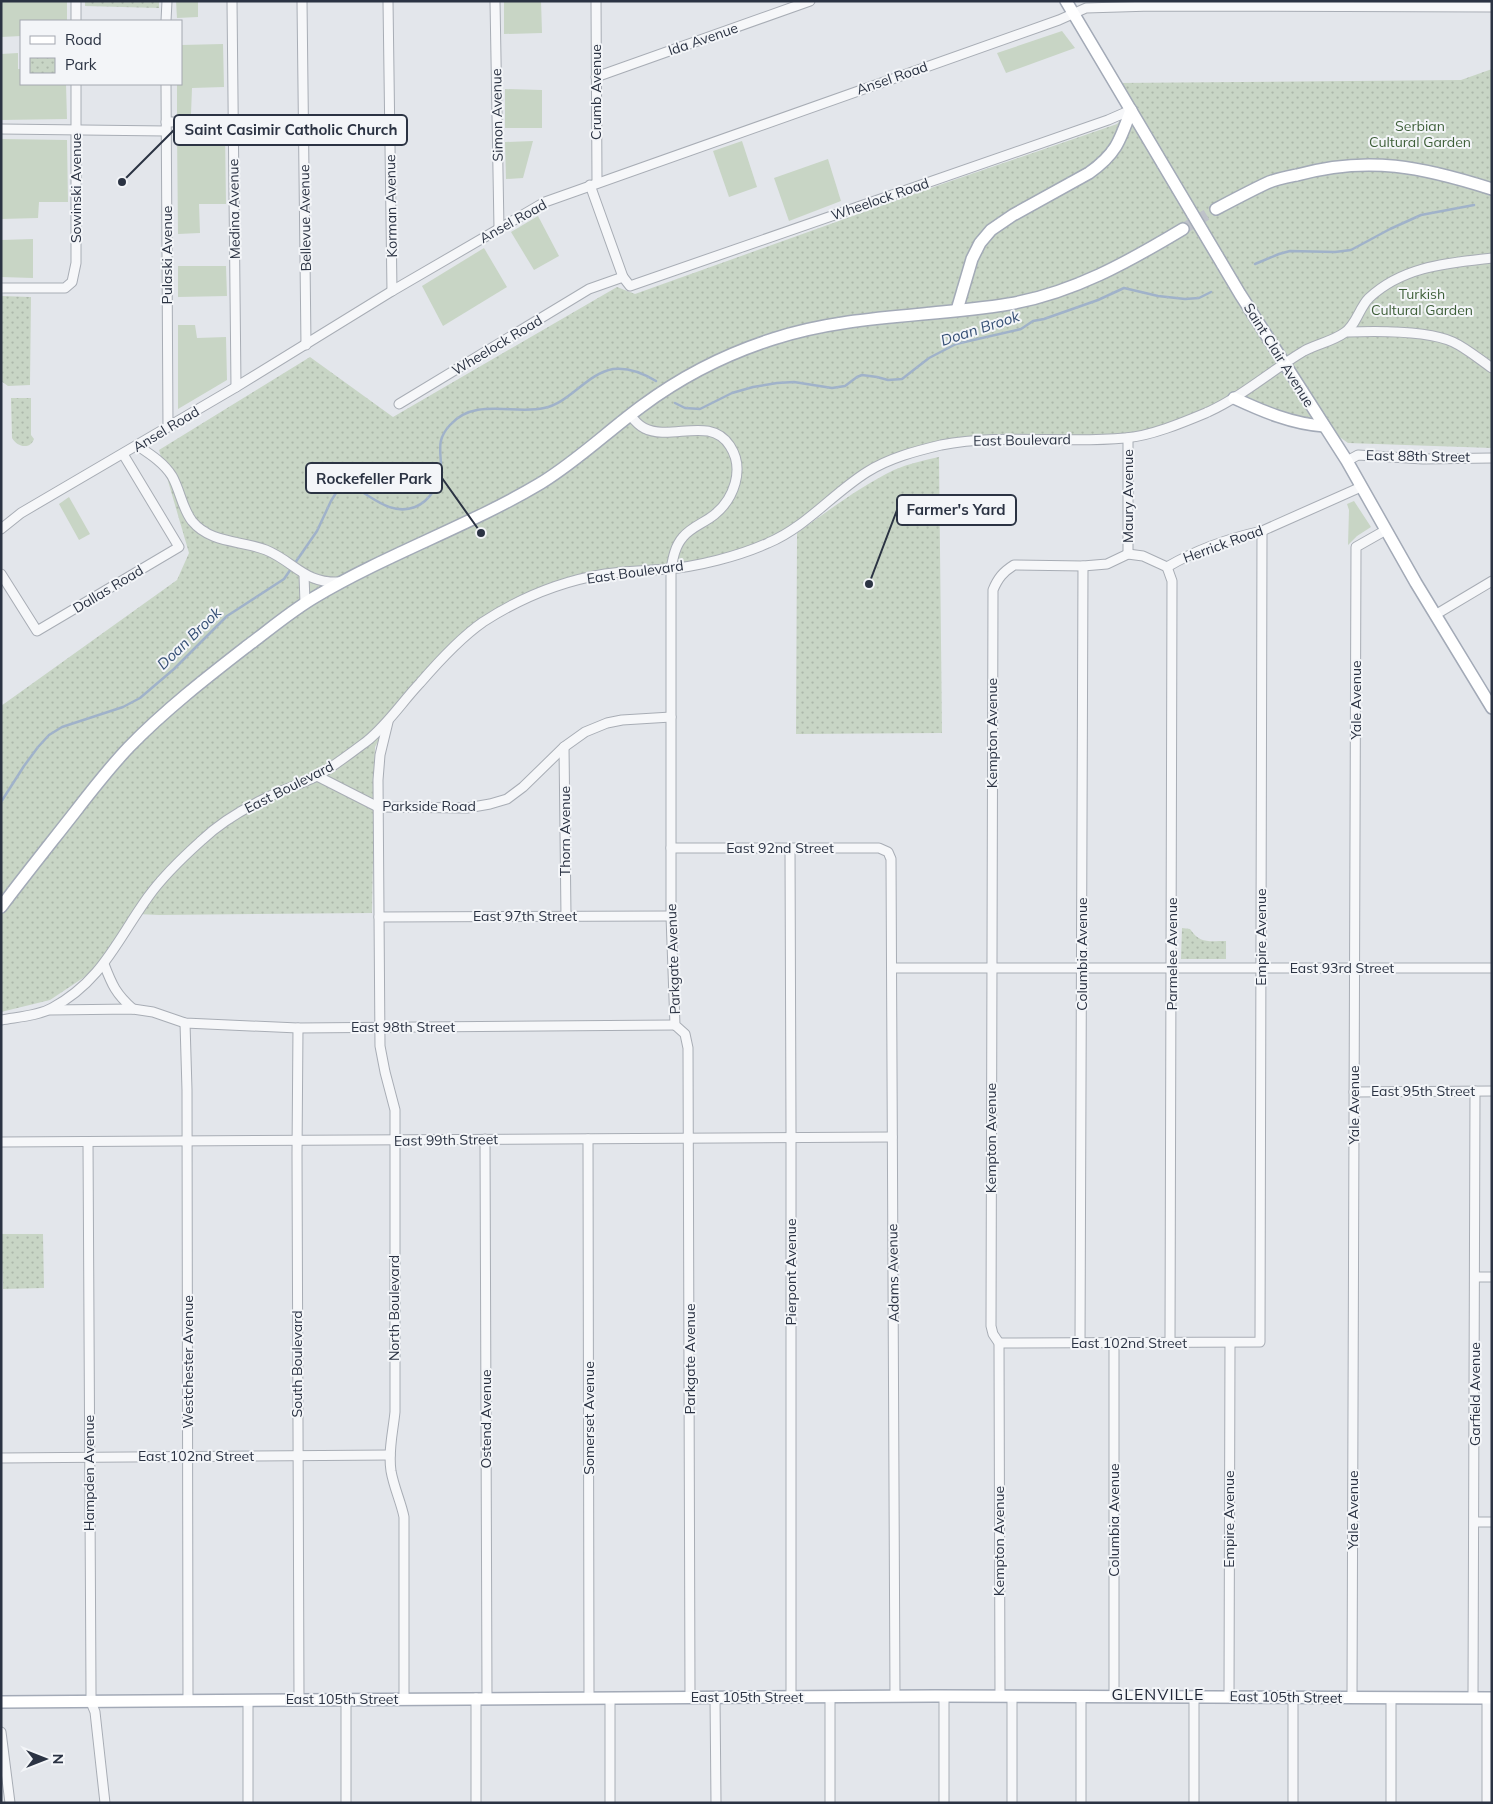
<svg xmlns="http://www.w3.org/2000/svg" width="1493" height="1804" viewBox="0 0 1493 1804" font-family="Mulish,sans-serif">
<defs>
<pattern id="park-dots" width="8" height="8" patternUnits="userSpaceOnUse" patternTransform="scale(1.25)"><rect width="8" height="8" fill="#c8d5c5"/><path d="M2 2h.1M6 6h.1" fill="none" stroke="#acb7aa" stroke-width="1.8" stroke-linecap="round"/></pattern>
</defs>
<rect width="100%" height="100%" fill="#e3e6eb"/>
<!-- grass -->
<g fill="#c8d5c5">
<path d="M1,1H67V21H21V36L1,37Z"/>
<path d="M176,1H198V17L177,18Z"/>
<path d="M504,1H541L542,33L504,34Z"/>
<path d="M1062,31L1075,48L1006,73L997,53Z"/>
<path d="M223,44L224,87L192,88L191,114L177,115V84H181V45Z"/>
<path d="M18,53V69H21V84H66L67,119L1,120V54Z"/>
<path d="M505,89L542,90V128H505Z"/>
<path d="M177,131H225L226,204H199L200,233L178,234Z"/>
<path d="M1,139L67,140L68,202H39L38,218L1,219Z"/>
<path d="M533,141L523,178L506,179L505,142Z"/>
<path d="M742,141L757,187L729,197L713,151Z"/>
<path d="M828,159L841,201L789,221L774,178Z"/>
<path d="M538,216L559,256L534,270L511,232Z"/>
<path d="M33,239V278L1,277V240Z"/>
<path d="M484,248L507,287L443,326L422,286Z"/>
<path d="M178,266H226L227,296L178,297Z"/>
<path d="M178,325H195L197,338L226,337L227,380L178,409Z"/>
<path d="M69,497L90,534L79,540L59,504Z"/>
<path d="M1354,501L1371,527L1357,536L1348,545L1349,510L1347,504Z"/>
</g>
<!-- park -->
<g fill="url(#park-dots)">
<path d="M85,1H159V8L85,6Z"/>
<path d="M1492,69V448L1348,443L1324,426L1234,398L1164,428L1104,439L969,441L890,460L815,514L744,553L735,555L584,578L520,601L456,646L388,722L375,747L372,913L159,915L137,914L104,964L50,1000L1,1012V706L177,580L189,553L159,450L310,357L393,417L617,287L635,294L945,183L1117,124L1130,110L1115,83L1461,80Z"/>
<path d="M1,296L31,297L30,385L8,386L1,381Z"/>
<path d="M11,398H31V435L34,439C30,450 17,447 12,438Z"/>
<path d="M939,457L942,733L796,734L797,533C828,511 859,487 894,470C908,464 924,460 939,457Z"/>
<path d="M1182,928L1190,929C1200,944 1209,941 1226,941V959H1181Z"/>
<path d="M1,1234H43L44,1288L3,1289Z"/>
</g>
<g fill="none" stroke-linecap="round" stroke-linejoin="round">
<!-- stream -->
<g stroke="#a0b2ca" stroke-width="2.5">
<path d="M1255,264L1279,254L1290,251L1335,252L1351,250L1390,229L1421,215L1474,205"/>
<path d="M675,403L685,408L700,409L732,393L753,387L777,383L794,382L832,388L845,386L857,377L862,375L877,377L888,380L902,379L929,358L956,344L1021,329L1033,321L1044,319L1098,300L1124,288L1158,296L1185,299L1199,298L1211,292"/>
<path d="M1,802L24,766L38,747L49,735L62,727L123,707L140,698L174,669L227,616L284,579L317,531L331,501L341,485C361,482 384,519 415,507C430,501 440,484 441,468C441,450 436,440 450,425C475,397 514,415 544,408C570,403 586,374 613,369C629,367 643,373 656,381"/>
</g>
<!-- major-tunnel -->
<path stroke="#bec2c9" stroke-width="11" stroke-dasharray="11 5.5" stroke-linecap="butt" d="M1183,229L1216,209"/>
<defs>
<g id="minor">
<path d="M76,1V21"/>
<path d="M232,1L236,387"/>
<path d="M302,1L306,345"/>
<path d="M388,1L392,291"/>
<path d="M495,1L499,229"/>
<path d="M596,1L597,182"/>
<path d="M166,21L167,1"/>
<path d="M596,77L810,1"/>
<path d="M166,84L168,427"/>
<path d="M166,122L304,121"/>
<path d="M1,129L166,131"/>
<path d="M590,185L623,277L630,286L1108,120L1131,110"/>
<path d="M1,288H65L72,282L76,263V84"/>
<path d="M1348,332C1376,331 1427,330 1453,342C1466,348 1479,359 1492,368"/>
<path d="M399,404L589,289L623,277"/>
<path d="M630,415C634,420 638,425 644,428C671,442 710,415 730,446C745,469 734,499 714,515C704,523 691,527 683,537C675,546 673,558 671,569V916L675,1025L685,1034L688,1048L690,1697"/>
<path d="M138,446C150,454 164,463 172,476C180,490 182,508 192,521C211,544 241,540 266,550C295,562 304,584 341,582"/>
<path d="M1347,461L1358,455L1423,459L1492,458"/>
<path d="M1,529L21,513L236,387L392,291L545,202L1059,20L1086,8L1152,6L1492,7"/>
<path d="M1128,554V438"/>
<path d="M1167,567L1172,581L1170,1343"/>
<path d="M1167,567C1196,550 1230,538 1262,531L1361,487"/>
<path d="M1,574L37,631L179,547L123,454"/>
<path d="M304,575L305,603"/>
<path d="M1435,615L1492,581"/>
<path d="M388,722L380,755L378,780L380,1046L385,1072L395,1110V1412C393,1432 388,1451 391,1471C394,1488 401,1502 404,1517V1699"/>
<path d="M564,747L566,916"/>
<path d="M317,776L378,807L467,808L490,804L507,799L523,787L564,747L585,732L607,723L622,720L671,717"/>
<path d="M671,848H879L888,852L891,859L895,1696"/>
<path d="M790,848L791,1129V1696"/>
<path d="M379,917L671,916"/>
<path d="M104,964C112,985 116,994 133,1009"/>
<path d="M892,968H1492"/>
<path d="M50,1010L133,1009L153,1012L185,1023L298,1028L675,1025"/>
<path d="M1,1020C17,1017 38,1016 52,1008C102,981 117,940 148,897C163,876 183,857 202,840C221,822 245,808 268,797C284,789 301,784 317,776C334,766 351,753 367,741C388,724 402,702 420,683C439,661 460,638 483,622C520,598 562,581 605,574C625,571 646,571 666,569C697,567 739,556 768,543C806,527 832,494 867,472C889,458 916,451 941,445C1001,433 1064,444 1125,438C1151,436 1184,422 1208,412C1243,396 1272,370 1304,351C1317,344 1333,341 1344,333C1356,326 1359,308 1369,298C1403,266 1448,263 1492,258"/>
<path d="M185,1023L187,1090L188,1700"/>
<path d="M298,1028L297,1153L299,1699"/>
<path d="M1354,1092L1492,1091"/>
<path d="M485,1139L487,1698"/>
<path d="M588,1139L589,1698"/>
<path d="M1,1142L892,1137"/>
<path d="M88,1142L91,1691V1702L95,1712L105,1803"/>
<path d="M1475,1277H1492"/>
<path d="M999,1343L1260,1342L1262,531"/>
<path d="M1080,1343L1083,566"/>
<path d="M1,1458L390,1455"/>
<path d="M1475,1522H1492"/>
<path d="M944,1696V1803"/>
<path d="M1000,1696L999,1343L993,1334L991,1326L993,590C998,578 1003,572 1014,565L1083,566L1107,564L1128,554L1143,556L1167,567"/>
<path d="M1012,1696V1803"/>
<path d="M1114,1696V1343"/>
<path d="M1194,1696V1803"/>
<path d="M1229,1696L1230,1343"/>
<path d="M1293,1696V1803"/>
<path d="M715,1697L716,1803"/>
<path d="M830,1697V1803"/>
<path d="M1081,1697V1803"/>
<path d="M1352,1698L1356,547L1386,530"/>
<path d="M1391,1698V1803"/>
<path d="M1473,1698L1475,1091"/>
<path d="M1487,1698V1803"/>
<path d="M346,1699V1803"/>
<path d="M248,1700V1803"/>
<path d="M1,1732L10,1803"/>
<path d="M476,1803V1698"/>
<path d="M610,1803V1698"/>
</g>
<g id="major">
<path d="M1066,1L1240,294L1347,461L1416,583L1492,708"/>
<path d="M1216,209C1233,200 1250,191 1267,183C1276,179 1287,177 1297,175C1368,155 1423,167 1492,189"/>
<path d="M957,310L972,259L980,243L991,230L1013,215L1089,173C1116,154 1120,141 1131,110"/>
<path d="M1234,398C1262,411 1292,424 1324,426"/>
<path d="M1,907C25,875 50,844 75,812C92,790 109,768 129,747C165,710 206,678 246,647C269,630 291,611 315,597C387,554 469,526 541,483C577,461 608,431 642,406C681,377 726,354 773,339C849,314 931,317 1009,304C1073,293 1128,262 1183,229"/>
<path d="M1,1702L935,1696L1492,1698"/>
</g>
</defs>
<!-- minor casing -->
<use href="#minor" stroke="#a8adb5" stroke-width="11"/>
<!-- major casing -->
<use href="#major" stroke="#a3aab7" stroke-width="14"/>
<!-- minor -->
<use href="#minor" stroke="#f6f7f9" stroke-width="9"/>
<!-- major -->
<use href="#major" stroke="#fff" stroke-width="11"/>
</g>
<g text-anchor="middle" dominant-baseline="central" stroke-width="4" stroke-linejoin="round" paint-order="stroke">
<!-- street labels -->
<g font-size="14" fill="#2b3343" stroke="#f3f5f8">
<text transform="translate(703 39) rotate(-19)">Ida Avenue</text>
<text transform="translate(892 78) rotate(-19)">Ansel Road</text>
<text transform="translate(596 92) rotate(-90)">Crumb Avenue</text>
<text transform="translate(497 115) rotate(-91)">Simon Avenue</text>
<text transform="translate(76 188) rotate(-90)">Sowinski Avenue</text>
<text transform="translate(880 199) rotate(-19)">Wheelock Road</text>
<text transform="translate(391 206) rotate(-91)">Korman Avenue</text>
<text transform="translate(234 209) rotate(-91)">Medina Avenue</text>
<text transform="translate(305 218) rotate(-91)">Bellevue Avenue</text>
<text transform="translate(513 221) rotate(-29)">Ansel Road</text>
<text transform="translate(167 255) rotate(-90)">Pulaski Avenue</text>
<text transform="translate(497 345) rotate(-31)">Wheelock Road</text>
<text transform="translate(1279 355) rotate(58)">Saint Clair Avenue</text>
<text transform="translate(166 429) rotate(-31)">Ansel Road</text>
<text transform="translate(1022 440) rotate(-1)">East Boulevard</text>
<text transform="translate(1418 456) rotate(1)">East 88th Street</text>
<text transform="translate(1128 496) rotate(-90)">Maury Avenue</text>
<text transform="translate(1223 544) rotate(-20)">Herrick Road</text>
<text transform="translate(635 572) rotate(-8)">East Boulevard</text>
<text transform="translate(108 589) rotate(-31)">Dallas Road</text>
<text transform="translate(1356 700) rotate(-90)">Yale Avenue</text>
<text transform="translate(992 733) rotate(-90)">Kempton Avenue</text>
<text transform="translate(289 787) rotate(-27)">East Boulevard</text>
<text x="429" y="806">Parkside Road</text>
<text transform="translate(565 831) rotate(-90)">Thorn Avenue</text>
<text x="780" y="848">East 92nd Street</text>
<text x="525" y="916">East 97th Street</text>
<text transform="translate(1261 937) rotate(-90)">Empire Avenue</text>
<text transform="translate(1082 954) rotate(-90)">Columbia Avenue</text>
<text transform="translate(1172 954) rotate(-90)">Parmelee Avenue</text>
<text transform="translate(673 959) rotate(-92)">Parkgate Avenue</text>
<text x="1342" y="968">East 93rd Street</text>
<text x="403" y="1027">East 98th Street</text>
<text x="1423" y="1091">East 95th Street</text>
<text transform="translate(1354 1105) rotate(-90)">Yale Avenue</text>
<text transform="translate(991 1138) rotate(-90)">Kempton Avenue</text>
<text transform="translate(446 1140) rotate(-1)">East 99th Street</text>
<text transform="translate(791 1272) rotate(-90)">Pierpont Avenue</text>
<text transform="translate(893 1273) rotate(-91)">Adams Avenue</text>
<text transform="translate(394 1308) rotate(-90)">North Boulevard</text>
<text x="1129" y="1343">East 102nd Street</text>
<text transform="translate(690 1359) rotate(-90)">Parkgate Avenue</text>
<text transform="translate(188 1362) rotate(-90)">Westchester Avenue</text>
<text transform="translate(297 1364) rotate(-90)">South Boulevard</text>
<text transform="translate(1475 1394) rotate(-90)">Garfield Avenue</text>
<text transform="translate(589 1418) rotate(-90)">Somerset Avenue</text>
<text transform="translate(486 1419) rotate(-90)">Ostend Avenue</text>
<text x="196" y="1456">East 102nd Street</text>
<text transform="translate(89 1473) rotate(-90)">Hampden Avenue</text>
<text transform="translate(1353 1510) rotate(-90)">Yale Avenue</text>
<text transform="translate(1229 1519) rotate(-90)">Empire Avenue</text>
<text transform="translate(1114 1520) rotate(-90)">Columbia Avenue</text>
<text transform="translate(999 1541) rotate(-90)">Kempton Avenue</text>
<text x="747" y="1697">East 105th Street</text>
<text transform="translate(1286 1697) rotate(1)">East 105th Street</text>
<text x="342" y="1699">East 105th Street</text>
</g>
<!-- park labels -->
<g font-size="14" fill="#3e5f39" stroke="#f3f5f8">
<text x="1420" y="126">Serbian<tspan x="1420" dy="16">Cultural Garden</tspan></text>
<text x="1422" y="294">Turkish<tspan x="1422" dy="16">Cultural Garden</tspan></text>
</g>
<!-- water labels -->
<g font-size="15" font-style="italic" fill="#365076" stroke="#f3f5f8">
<text transform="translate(980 328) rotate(-18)">Doan Brook</text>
<text transform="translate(189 638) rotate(-44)">Doan Brook</text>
</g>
<!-- quarter labels -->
<g font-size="16" letter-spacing="1" fill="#1d2434" stroke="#f3f5f8">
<text x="1158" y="1694">GLENVILLE</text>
</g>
</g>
<!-- callouts -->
<path fill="none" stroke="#2b3343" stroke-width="2" d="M122 182L174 130M481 533L442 478M869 584L897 510"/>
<g fill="#2b3343" stroke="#f3f5f8" stroke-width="2">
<circle cx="122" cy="182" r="5"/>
<circle cx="481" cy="533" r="5"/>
<circle cx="869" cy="584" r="5"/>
</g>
<g fill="#f3f5f8" stroke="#2b3343" stroke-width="2">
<rect x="174" y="115" width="233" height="30" rx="5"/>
<rect x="306" y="463" width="136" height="30" rx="5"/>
<rect x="897" y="495" width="119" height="30" rx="5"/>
</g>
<g font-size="15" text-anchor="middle" font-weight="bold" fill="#2b3343">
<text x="291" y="135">Saint Casimir Catholic Church</text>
<text x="374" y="484">Rockefeller Park</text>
<text x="956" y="515">Farmer's Yard</text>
</g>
<!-- border -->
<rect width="1493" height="1804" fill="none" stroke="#2b3343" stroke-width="5"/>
<!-- legend -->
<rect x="20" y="20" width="162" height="65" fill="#f3f5f8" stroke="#a3a7b0"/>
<rect x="30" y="36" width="25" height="8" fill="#ffffff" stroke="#a3a7b0"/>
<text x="65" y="45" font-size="15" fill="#2b3343">Road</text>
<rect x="30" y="58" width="25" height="15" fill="url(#park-dots)" stroke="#a3a7b0"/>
<text x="65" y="70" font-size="15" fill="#2b3343">Park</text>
<!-- north arrow -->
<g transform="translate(45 1759) rotate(90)" stroke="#f3f5f8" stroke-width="4" paint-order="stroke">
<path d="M0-4L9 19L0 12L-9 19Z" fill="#2b3343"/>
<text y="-8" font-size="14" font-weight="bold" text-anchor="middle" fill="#2b3343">N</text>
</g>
</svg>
